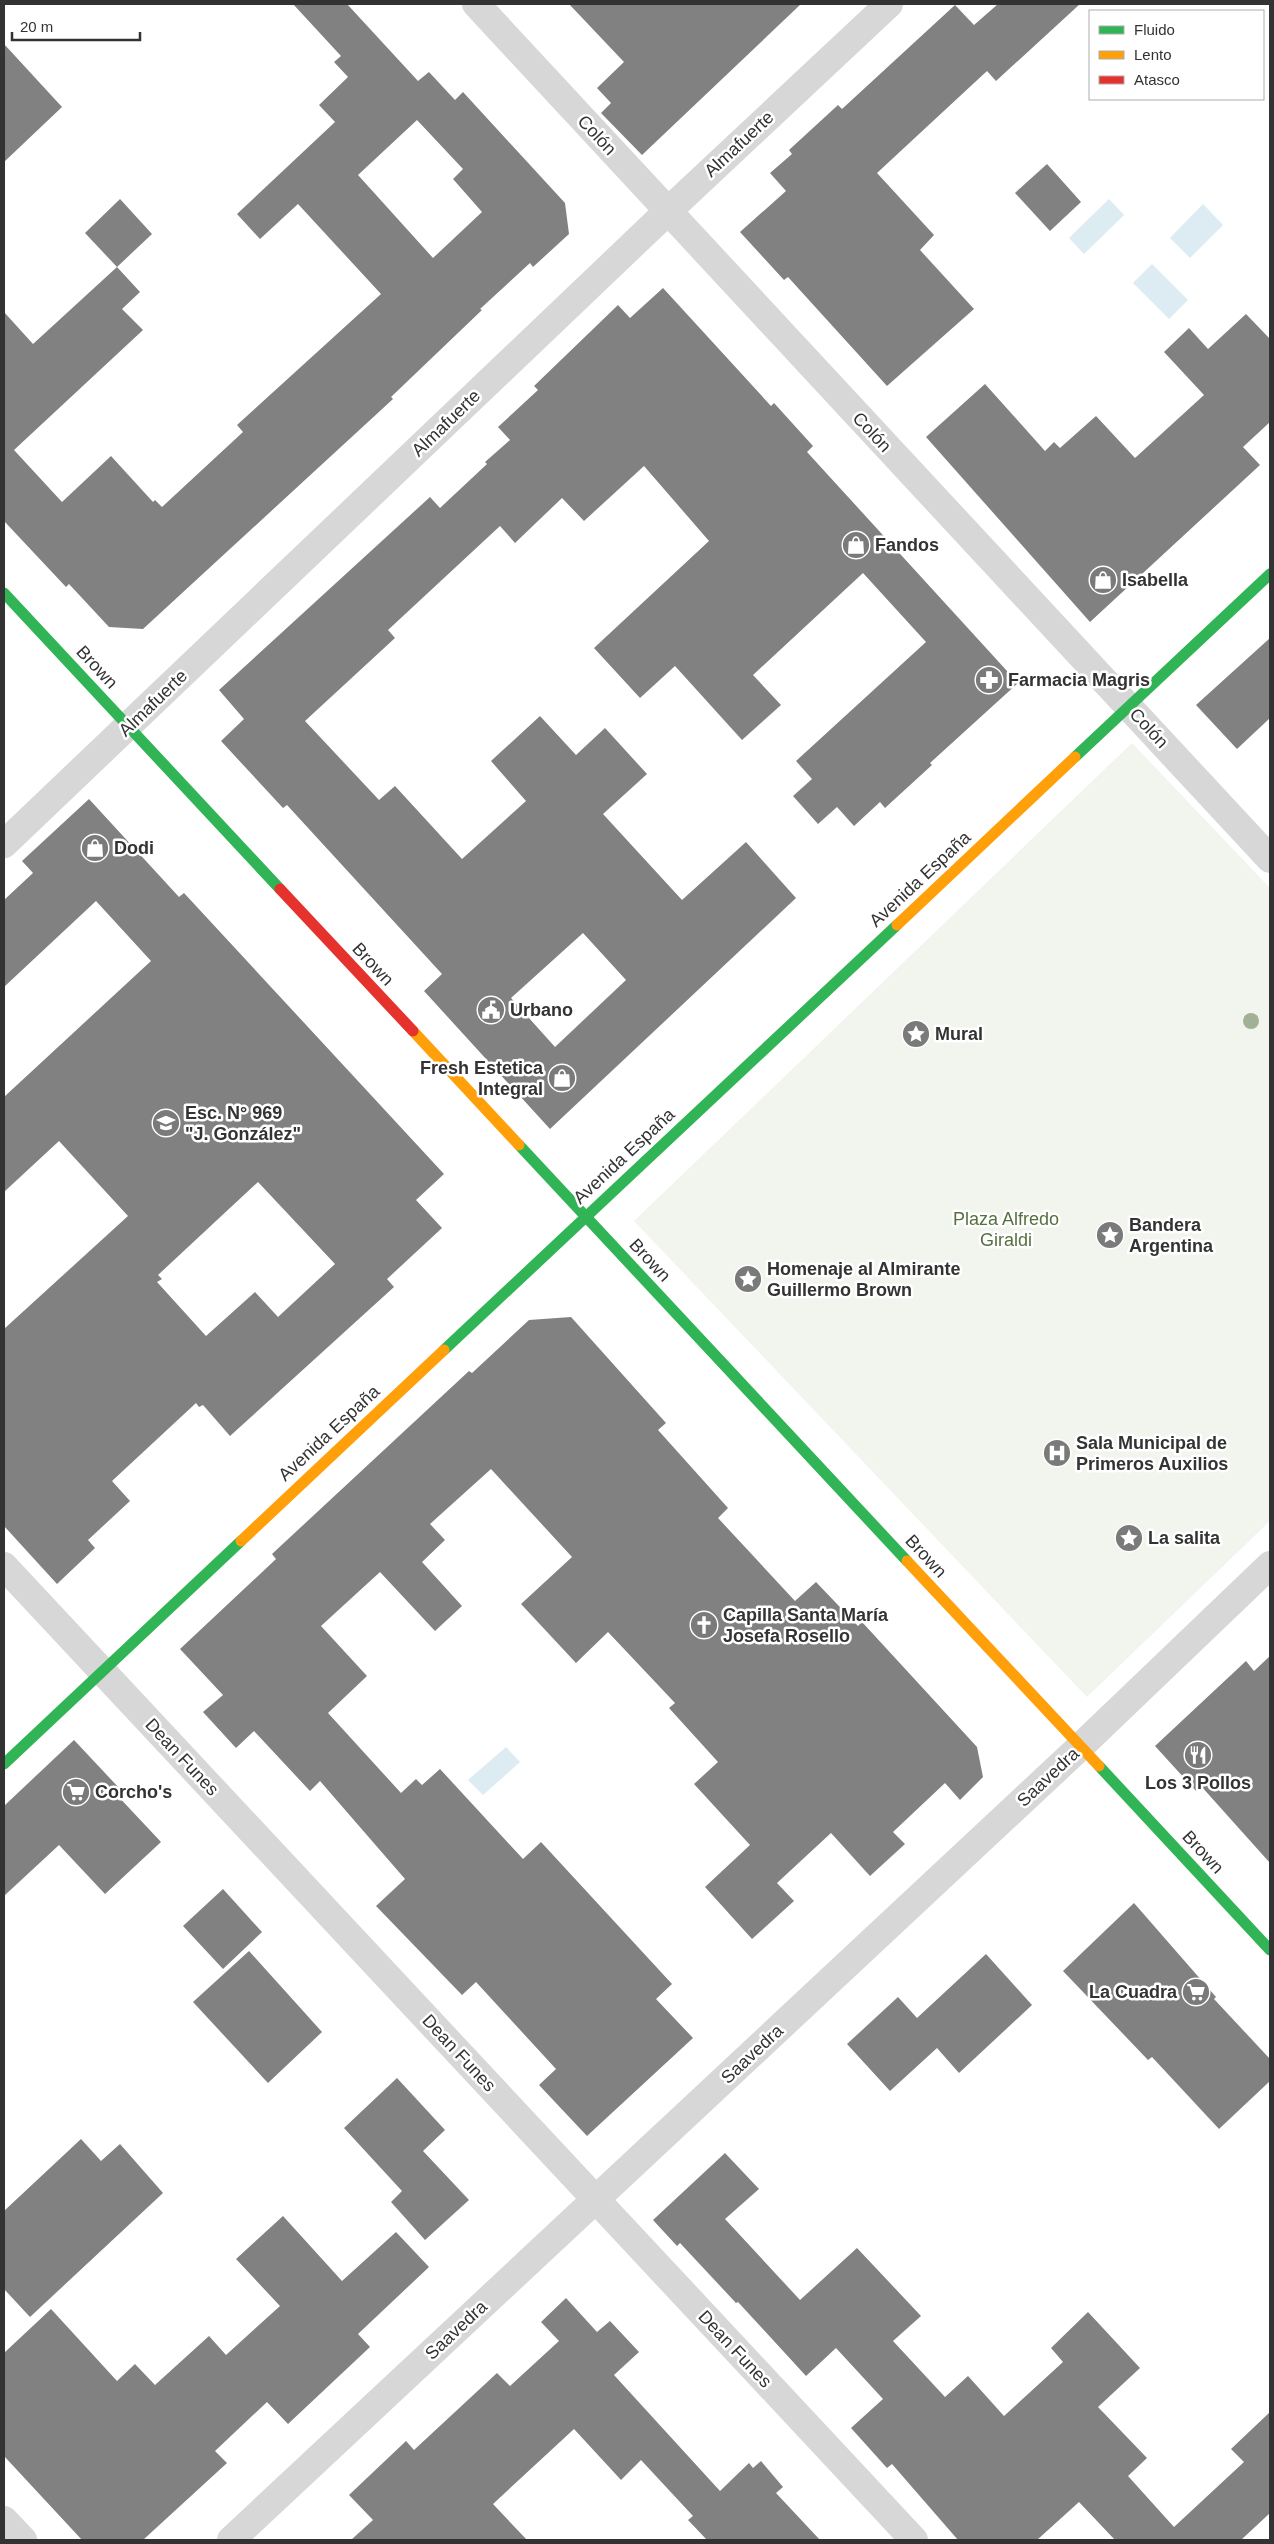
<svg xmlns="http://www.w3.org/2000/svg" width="1274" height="2544" viewBox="0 0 1274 2544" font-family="Arial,sans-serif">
<rect width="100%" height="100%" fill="#fff"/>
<!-- green -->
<path fill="#f1f5ed" d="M1132,743L1270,888V1521L1087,1697L634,1221Z"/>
<!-- water -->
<g fill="#ddebf3">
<path d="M1109,199L1124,215L1084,254L1069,238Z"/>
<path d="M1203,204L1223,225L1190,258L1170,238Z"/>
<path d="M1152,264L1188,300L1169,319L1133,283Z"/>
<path d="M506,1747L520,1762L483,1795L468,1780Z"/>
</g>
<!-- building -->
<g fill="#818181" fill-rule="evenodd">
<path d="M293,4H347L418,81L429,72L455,100L463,92L565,203L569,234L533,267L530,263L480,309L482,310L391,397L393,399L143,629L109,627L69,584L66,587L4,521V312L33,344L117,267L140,292L122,309L143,330L14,450L62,502L111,456L153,502L155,500L162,507L243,432L237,425L381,294L298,204L260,239L237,214L335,122L319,105L348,77L334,62L341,56ZM417,120L463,169L453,179L482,212L433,258L358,175Z"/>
<path d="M569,4H801L642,155L601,113L611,103L597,88L624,62Z"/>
<path d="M998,4H1080L996,81L987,71L877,173L934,235L920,250L974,309L887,386L788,277L784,280L740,232L786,191L770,173L792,154L789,150L838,105L842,109L955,5L974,25Z"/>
<path d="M4,44L62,107L4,162Z"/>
<path d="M1047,164L1081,202L1050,231L1015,193Z"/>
<path d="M120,199L152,234L117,267L85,233Z"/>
<path d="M663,288L771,406L774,403L813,446L807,452L1018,683L930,763L932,765L885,808L880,802L854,826L837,807L818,824L793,796L812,779L796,761L926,642L863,573L753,675L781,705L742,740L675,666L640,698L594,648L709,541L644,466L584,521L562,498L515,543L500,526L388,630L395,638L305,721L379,800L395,786L462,859L526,801L491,761L540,716L576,755L605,728L647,774L603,814L682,900L746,842L796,898L550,1129L424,991L442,974L287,805L283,808L221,741L244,719L219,690L430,497L440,508L487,464L485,462L510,440L498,427L538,390L534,386L618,305L630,318ZM583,933L626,980L555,1047L511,998Z"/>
<path d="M1246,314L1270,339V422L1243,447L1260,465L1090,622L926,437L985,384L1045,451L1054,442L1060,448L1096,416L1135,458L1204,395L1164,352L1189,328L1208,349Z"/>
<path d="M1270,638V718L1237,749L1196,705Z"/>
<path d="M89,799L179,897L184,893L444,1174L416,1200L442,1228L387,1279L394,1287L230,1436L203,1405L199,1407L196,1403L112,1481L130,1501L88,1540L95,1548L57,1584L4,1526V1329L128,1216L59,1141L4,1192V1097L151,961L96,901L4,987V900L33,873L22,861ZM258,1182L335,1264L278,1317L255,1292L206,1336L157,1282L162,1279L158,1275Z"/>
<path d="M571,1317L666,1423L658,1430L728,1508L718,1518L795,1601L816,1582L858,1626L862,1622L977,1747L983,1777L960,1800L945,1783L893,1832L905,1844L870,1876L831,1833L777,1883L794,1901L752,1939L705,1887L750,1845L694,1784L718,1762L669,1708L675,1703L608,1632L576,1663L521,1604L572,1557L491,1469L430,1524L445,1540L422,1562L462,1606L435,1631L380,1572L321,1626L367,1676L328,1713L401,1793L416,1779L422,1785L440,1769L523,1859L541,1842L672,1984L656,1999L693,2038L587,2136L539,2085L556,2069L476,1982L462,1995L376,1906L405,1879L320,1781L310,1791L254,1731L236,1748L203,1712L223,1695L180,1649L276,1559L272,1554L469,1371L472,1373L529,1320Z"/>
<path d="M1270,1656V1863L1201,1786L1196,1791L1155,1746L1246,1661L1254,1671Z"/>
<path d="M74,1740L120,1789L115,1793L161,1842L105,1894L59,1845L4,1896V1806Z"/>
<path d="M223,1889L262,1932L223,1969L183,1926Z"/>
<path d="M1134,1903L1216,1997L1214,1999L1270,2059V2081L1219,2129L1152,2057L1148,2060L1063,1971Z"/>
<path d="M249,1951L322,2032L268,2083L193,2002Z"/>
<path d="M986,1954L1032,2005L959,2073L937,2048L890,2091L847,2044L898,1997L917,2018Z"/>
<path d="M397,2078L445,2130L423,2151L469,2200L425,2240L391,2202L402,2191L344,2128Z"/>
<path d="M81,2139L101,2161L120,2144L163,2193L30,2317L4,2289V2211Z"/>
<path d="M725,2153L759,2189L725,2219L800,2300L857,2248L921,2316L893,2341L945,2397L968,2376L1004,2416L1063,2362L1051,2348L1088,2312L1140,2368L1098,2407L1147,2458L1128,2476L1174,2527L1244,2462L1231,2449L1270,2412V2513L1241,2540H1115L1079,2502L1037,2540H958L892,2464L887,2468L851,2428L883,2399L836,2348L806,2376L738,2302L736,2303L680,2243L677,2246L653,2220Z"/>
<path d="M283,2216L342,2281L396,2232L429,2267L358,2334L370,2347L288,2424L267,2402L215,2451L227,2463L143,2540H82L4,2456V2353L51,2309L117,2381L135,2364L155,2385L209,2336L226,2355L280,2306L236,2259Z"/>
<path d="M566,2298L597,2332L610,2321L639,2352L614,2375L720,2491L749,2463L753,2468L761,2461L783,2487L776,2493L820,2540H707L688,2520L693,2516L641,2460L621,2480L574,2429L493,2504L527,2540H351L373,2520L349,2495L406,2441L414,2450L497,2373L510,2386L559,2341L541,2322Z"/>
</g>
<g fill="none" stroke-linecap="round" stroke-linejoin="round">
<!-- street -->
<g stroke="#d7d7d7" stroke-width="28">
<path d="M476,4L1270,859"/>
<path d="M4,844L667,212L889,4"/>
<path d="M4,1566L914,2540"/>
<path d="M4,2520L23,2540"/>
<path d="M231,2540L1080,1747L1270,1565"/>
</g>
<!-- fast -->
<g stroke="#30b455" stroke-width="11">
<path d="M4,593L280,889"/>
<path d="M1075,757L1270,574"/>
<path d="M519,1145L907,1561"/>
<path d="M444,1350L897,925"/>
<path d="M4,1764L241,1541"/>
<path d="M1099,1766L1270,1950"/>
</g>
<!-- slow -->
<g stroke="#ff9f0a" stroke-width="11">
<path d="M897,925L1075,757"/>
<path d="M413,1031L519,1145"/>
<path d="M241,1541L444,1350"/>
<path d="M907,1561L1099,1766"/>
</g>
<!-- jam -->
<path stroke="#e5322d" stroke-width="11" d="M280,889L413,1031"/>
</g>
<!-- trees -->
<circle fill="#a2b095" cx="1251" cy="1021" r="8"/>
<!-- icons -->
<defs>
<symbol id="shop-disc" viewBox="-11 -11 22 22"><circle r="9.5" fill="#7a7a7a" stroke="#fff"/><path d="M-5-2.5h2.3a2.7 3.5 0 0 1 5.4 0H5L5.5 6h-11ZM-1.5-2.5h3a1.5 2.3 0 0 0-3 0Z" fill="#fff"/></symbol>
<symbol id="pharmacy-disc" viewBox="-11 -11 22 22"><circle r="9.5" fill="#7a7a7a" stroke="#fff"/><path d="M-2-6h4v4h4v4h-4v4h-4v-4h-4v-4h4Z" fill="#fff"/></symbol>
<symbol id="civic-disc" viewBox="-11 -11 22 22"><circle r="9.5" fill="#7a7a7a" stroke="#fff"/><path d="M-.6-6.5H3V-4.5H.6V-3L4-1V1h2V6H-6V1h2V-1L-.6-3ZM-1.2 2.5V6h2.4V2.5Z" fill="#fff"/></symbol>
<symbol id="sight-disc" viewBox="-11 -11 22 22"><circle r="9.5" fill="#7a7a7a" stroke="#fff"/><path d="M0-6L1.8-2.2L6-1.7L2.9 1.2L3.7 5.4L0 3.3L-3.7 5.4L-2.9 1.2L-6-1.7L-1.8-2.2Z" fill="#fff"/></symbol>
<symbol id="school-disc" viewBox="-11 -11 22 22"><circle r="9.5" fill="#7a7a7a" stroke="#fff"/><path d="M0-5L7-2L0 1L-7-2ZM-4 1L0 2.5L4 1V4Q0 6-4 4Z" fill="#fff"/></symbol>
<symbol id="hospital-disc" viewBox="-11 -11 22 22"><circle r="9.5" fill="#7a7a7a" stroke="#fff"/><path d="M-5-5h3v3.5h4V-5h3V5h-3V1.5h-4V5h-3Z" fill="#fff"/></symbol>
<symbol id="church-disc" viewBox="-11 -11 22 22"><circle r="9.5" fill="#7a7a7a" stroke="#fff"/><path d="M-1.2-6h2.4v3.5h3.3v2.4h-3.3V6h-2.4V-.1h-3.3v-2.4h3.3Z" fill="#fff"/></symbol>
<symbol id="restaurant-disc" viewBox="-11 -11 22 22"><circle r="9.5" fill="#7a7a7a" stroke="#fff"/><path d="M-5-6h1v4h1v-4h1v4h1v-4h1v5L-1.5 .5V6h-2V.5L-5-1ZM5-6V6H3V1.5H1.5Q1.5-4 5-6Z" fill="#fff"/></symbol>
<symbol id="supermarket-disc" viewBox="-11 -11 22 22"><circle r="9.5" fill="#7a7a7a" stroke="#fff"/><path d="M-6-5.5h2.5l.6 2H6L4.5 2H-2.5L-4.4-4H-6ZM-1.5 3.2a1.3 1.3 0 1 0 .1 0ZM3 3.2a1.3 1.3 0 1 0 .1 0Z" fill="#fff"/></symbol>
</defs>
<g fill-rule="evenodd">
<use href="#shop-disc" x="840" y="529" width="32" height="32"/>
<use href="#shop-disc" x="1087" y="564" width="32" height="32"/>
<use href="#pharmacy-disc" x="973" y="664" width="32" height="32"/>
<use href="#shop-disc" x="79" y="832" width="32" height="32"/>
<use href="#civic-disc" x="475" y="994" width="32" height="32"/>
<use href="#sight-disc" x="900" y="1018" width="32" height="32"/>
<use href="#shop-disc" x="546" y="1062" width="32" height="32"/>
<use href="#school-disc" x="150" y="1107" width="32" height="32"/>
<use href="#sight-disc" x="1094" y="1219" width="32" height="32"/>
<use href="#sight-disc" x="732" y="1263" width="32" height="32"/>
<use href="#hospital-disc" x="1041" y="1437" width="32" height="32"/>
<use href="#sight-disc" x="1113" y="1522" width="32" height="32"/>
<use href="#church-disc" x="688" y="1609" width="32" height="32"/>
<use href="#restaurant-disc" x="1182" y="1739" width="32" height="32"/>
<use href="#supermarket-disc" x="60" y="1776" width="32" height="32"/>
<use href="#supermarket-disc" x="1180" y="1976" width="32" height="32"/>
</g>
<g text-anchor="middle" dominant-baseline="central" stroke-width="5" stroke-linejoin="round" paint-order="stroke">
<!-- street labels -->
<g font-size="18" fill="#333" stroke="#fff">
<text transform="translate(597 135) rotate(47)">Colón</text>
<text transform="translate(739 144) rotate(-43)">Almafuerte</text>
<text transform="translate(446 423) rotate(-44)">Almafuerte</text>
<text transform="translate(872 432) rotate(47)">Colón</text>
<text transform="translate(97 667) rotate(47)">Brown</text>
<text transform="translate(153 703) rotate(-44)">Almafuerte</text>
<text transform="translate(1149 728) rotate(47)">Colón</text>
<text transform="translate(920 879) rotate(-43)">Avenida España</text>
<text transform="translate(373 964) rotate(47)">Brown</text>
<text transform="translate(624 1156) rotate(-43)">Avenida España</text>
<text transform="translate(650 1260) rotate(47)">Brown</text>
<text transform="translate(329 1433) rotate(-43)">Avenida España</text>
<text transform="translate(926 1556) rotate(47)">Brown</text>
<text transform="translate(182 1757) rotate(47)">Dean Funes</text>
<text transform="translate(1048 1777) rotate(-43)">Saavedra</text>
<text transform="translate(1203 1852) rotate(47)">Brown</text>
<text transform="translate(459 2053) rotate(47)">Dean Funes</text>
<text transform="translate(752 2054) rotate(-43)">Saavedra</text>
<text transform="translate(456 2330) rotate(-43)">Saavedra</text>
<text transform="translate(735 2349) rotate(47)">Dean Funes</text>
</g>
<!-- poi labels -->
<g font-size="18" font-weight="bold" fill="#333" stroke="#fff" text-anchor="start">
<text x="875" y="545">Fandos</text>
<text x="1122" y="580">Isabella</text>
<text x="1008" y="680">Farmacia Magris</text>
<text x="114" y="848">Dodi</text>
<text x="510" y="1010">Urbano</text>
<text x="935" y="1034">Mural</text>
<text x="543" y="1068" text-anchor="end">Fresh Estetica<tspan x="543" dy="21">Integral</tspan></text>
<text x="185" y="1113">Esc. N° 969<tspan x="185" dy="21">"J. González"</tspan></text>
<text x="1129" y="1225">Bandera<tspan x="1129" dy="21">Argentina</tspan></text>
<text x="767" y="1269">Homenaje al Almirante<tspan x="767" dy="21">Guillermo Brown</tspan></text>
<text x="1076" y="1443">Sala Municipal de<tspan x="1076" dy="21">Primeros Auxilios</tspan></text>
<text x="1148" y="1538">La salita</text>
<text x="723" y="1615">Capilla Santa María<tspan x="723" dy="21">Josefa Rosello</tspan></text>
<text x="1198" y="1783" text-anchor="middle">Los 3 Pollos</text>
<text x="95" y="1792">Corcho's</text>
<text x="1177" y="1992" text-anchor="end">La Cuadra</text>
</g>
<!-- park labels -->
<g font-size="18" fill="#56703f" stroke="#fff">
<text x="1006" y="1219">Plaza Alfredo<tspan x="1006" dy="21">Giraldi</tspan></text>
</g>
</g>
<!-- border -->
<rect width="1274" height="2544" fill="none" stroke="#333333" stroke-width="10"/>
<!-- legend -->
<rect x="1089" y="10" width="175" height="90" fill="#ffffff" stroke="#adadad"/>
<rect x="1099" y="26" width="25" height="8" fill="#30b455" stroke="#adadad"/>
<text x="1134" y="35" font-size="15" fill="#333333">Fluido</text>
<rect x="1099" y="51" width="25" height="8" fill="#ff9f0a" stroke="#adadad"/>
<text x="1134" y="60" font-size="15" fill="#333333">Lento</text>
<rect x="1099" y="76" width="25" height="8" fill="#e5322d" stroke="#adadad"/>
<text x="1134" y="85" font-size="15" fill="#333333">Atasco</text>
<!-- scale -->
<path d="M12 32v8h128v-8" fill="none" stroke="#333333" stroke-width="2.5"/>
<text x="20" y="32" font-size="15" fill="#333333" stroke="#ffffff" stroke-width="4" paint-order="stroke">20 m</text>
</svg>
